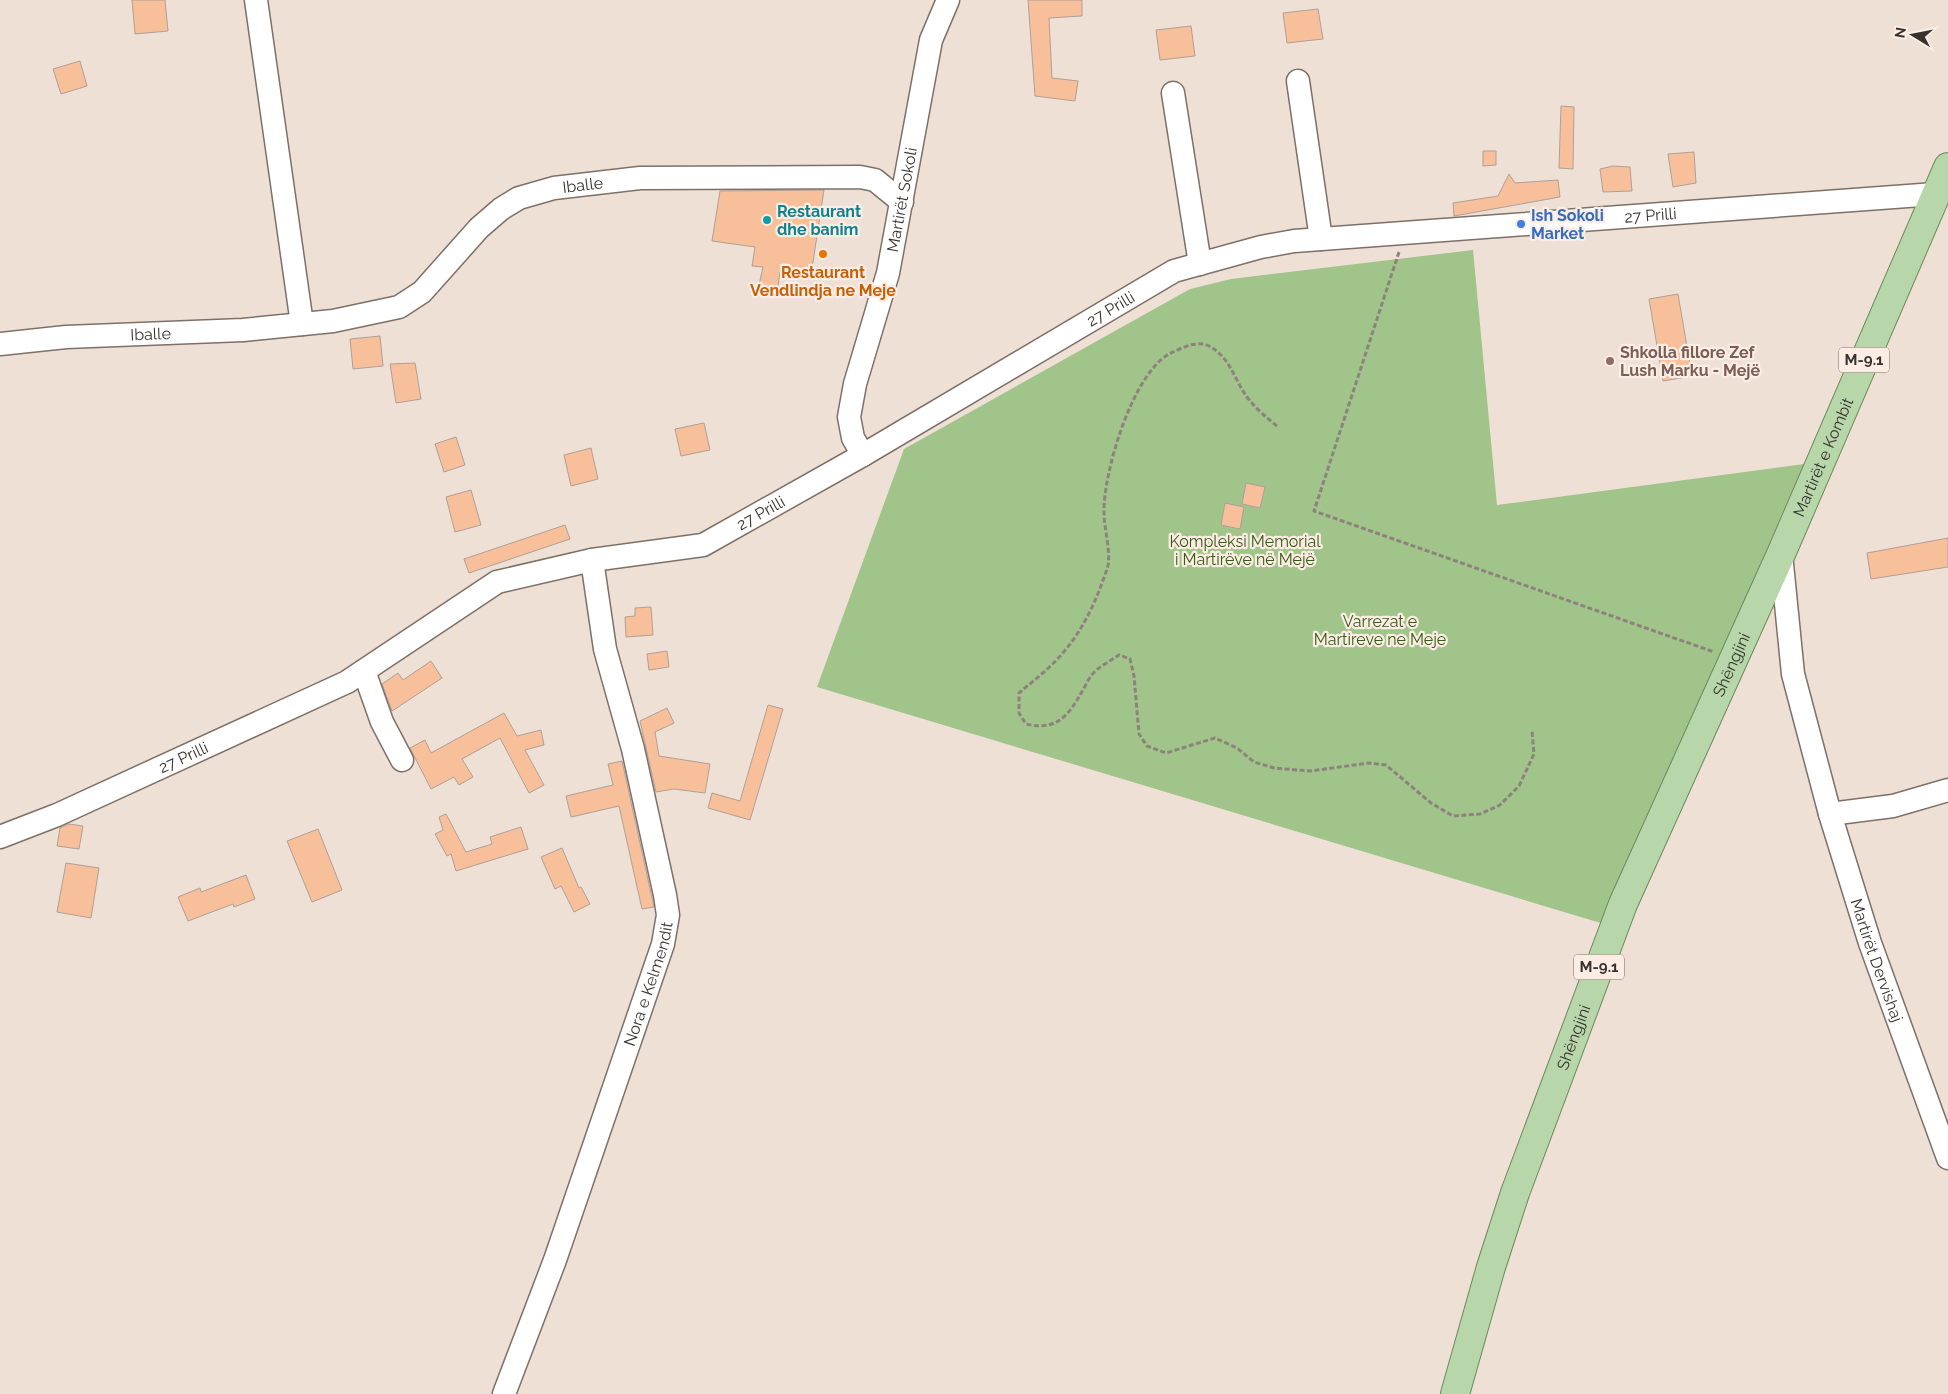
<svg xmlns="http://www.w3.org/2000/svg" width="1948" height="1394" viewBox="0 0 1948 1394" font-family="Raleway,sans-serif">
<rect width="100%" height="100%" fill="#efe0d6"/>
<!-- green -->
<path fill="#a1c48b" d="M1473,250L1497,505L1804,464L1604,924L817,687L904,449L1190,289L1231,279Z"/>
<!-- building -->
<g fill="#f8bf9b" stroke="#aea097">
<path d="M132,0H165L168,31L135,34Z"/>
<path d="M1028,0H1082V16L1049,18L1052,78L1078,81L1075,101L1035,96Z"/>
<path d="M1318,9L1323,39L1287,43L1283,13Z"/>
<path d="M1191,26L1195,56L1160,60L1156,30Z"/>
<path d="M80,61L87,86L61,94L53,69Z"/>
<path d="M1561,106L1574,107L1573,169L1559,168Z"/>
<path d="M1483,151H1496V165L1483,166Z"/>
<path d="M1694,152L1696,183L1673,187L1668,154Z"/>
<path d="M1613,166L1630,167L1632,191L1603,192L1600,169Z"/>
<path d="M1509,174L1515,183L1558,180L1560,197L1454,216L1453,203L1498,196Z"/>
<path d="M824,190L811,275L780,272L778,287L759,285L763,267L752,266L755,247L712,241L720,191Z"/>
<path d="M1678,294L1692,376L1663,381L1649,299Z"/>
<path d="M380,336L383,366L353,369L350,339Z"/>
<path d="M415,363L421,399L396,403L390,364Z"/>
<path d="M704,423L710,450L681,456L675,429Z"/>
<path d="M456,437L465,465L444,472L435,444Z"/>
<path d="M591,448L598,479L571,486L564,455Z"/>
<path d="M1246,483L1265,487L1260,508L1242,504Z"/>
<path d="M471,490L481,525L455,532L446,497Z"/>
<path d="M1225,503L1244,507L1240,529L1221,525Z"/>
<path d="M565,525L570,539L469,573L464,559Z"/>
<path d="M1948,538V567L1871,579L1867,553Z"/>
<path d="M651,607L653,635L626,637L625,617L635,616V608Z"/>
<path d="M667,651L669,667L649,670L647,654Z"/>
<path d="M431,661L442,678L392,711L382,684L398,673L403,680Z"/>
<path d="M768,705L783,709L750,820L708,808L712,793L740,801Z"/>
<path d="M667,708L674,723L655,732L659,756L710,764L705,793L674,789L656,792L640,721Z"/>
<path d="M504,713L517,736L541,730L544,745L525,750L544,785L529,793L500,738L462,759L473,777L459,785L454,777L431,789L410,748L425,740L431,753Z"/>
<path d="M622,761L654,907L642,909L619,806L571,817L566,796L613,785L608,764Z"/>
<path d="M446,814L466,852L492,844L490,837L521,827L528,849L456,871L451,854L447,856L435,834L443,830L439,817Z"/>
<path d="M69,824L83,826L79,849L57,846L60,828Z"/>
<path d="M318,829L342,890L312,902L287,841Z"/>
<path d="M562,848L579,888L581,887L590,904L574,912L561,886L555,889L541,857Z"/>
<path d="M66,863L99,868L91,918L57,912Z"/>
<path d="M246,875L255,899L234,907L233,904L188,921L178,897L200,888L201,892Z"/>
</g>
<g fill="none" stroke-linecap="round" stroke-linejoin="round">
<defs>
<g id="minor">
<path d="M256,0L302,324"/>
<path d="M1298,81L1321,239"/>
<path d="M1173,93L1200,264"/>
<path id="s1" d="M0,344L66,337L243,330L333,321L399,307L422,292L479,228L501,209L519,198L554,188L640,178L860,177L875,180L902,202"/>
<path id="s2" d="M863,455L853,438L849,417L855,384L888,273L931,40L948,0"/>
<path id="s3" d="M1781,554L1793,674L1830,814L1870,943L1948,1158"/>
<path d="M364,671L382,722L402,760"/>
<path d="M1830,814L1893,806L1948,790"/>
<path id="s4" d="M0,837L57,815L347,682L497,582L592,560L703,545L863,455L1174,271L1261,247L1294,241L1935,194"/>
<path id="s5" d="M504,1394L555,1260L663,944L668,915L665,895L633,749L605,649L592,560"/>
</g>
<g id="major">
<path id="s6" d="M1455,1394L1491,1267L1515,1193L1623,904L1781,554L1948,167"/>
</g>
</defs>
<!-- minor casing -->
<use href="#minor" stroke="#7d7067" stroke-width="25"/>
<!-- major casing -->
<use href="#major" stroke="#6b8a59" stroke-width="30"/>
<!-- path -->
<g stroke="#8d837c" stroke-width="3" stroke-dasharray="5 2.5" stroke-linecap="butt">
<path d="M1399,252L1314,511L1714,652"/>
<path d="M1277,426C1266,417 1255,408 1247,397C1234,379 1230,357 1209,346C1198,340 1184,347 1173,352C1134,368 1103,472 1104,513C1104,528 1112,556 1107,569C1097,599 1083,631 1061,655C1049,669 1033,681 1019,693V713L1026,724C1063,733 1073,707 1089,679C1095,668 1109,662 1119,655L1130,659L1134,676L1139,734L1147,746L1166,753L1215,738L1237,748L1254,762L1274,768L1310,771L1369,763L1386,765L1431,803L1453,816L1480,814L1500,805L1519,786L1534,754L1532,731"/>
</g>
<!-- minor -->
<use href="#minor" stroke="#fff" stroke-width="22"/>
<!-- major -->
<use href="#major" stroke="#b7d6a9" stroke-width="28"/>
</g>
<!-- markers -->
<circle fill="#0f9aa8" stroke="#fcede4" stroke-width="2" cx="767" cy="220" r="5"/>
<circle fill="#3f7fe0" stroke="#fcede4" stroke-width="2" cx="1521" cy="224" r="5"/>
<circle fill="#e8710a" stroke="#fcede4" stroke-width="2" cx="823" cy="254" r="5"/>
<circle fill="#8d6e63" stroke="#fcede4" stroke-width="2" cx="1610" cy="361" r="5"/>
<g text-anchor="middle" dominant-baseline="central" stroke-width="4.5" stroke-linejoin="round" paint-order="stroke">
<!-- shield labels -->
<g fill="#fcede4" stroke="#736a65" stroke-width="1">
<rect x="1839" y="347.5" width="50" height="25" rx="4"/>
<rect x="1574" y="954.5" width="50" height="25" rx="4"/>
</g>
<g font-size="15" font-weight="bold" fill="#38322f">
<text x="1864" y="360">M-9.1</text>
<text x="1599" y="967">M-9.1</text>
</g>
<!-- street labels -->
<g font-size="16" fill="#38322f" stroke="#fcede4">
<text stroke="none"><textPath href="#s1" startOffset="630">Iballe</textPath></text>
<text stroke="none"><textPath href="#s2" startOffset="265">Martirët Sokoli</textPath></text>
<text stroke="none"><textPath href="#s4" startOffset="1796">27 Prilli</textPath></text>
<text stroke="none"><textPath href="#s4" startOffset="1241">27 Prilli</textPath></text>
<text stroke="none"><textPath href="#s1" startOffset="151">Iballe</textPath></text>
<text stroke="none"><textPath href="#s6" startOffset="1008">Martirët e Kombit</textPath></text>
<text stroke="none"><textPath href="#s4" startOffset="836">27 Prilli</textPath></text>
<text stroke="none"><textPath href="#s6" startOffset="781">Shëngjini</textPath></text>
<text stroke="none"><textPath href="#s4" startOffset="200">27 Prilli</textPath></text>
<text stroke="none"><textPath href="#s3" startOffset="419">Martirët Dervishaj</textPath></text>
<text stroke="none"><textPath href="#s5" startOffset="435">Nora e Kelmendit</textPath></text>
<text stroke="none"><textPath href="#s6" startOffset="376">Shëngjini</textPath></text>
</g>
<!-- culture labels -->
<g font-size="16" font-weight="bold" fill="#0d838f" stroke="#fcede4" text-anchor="start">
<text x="777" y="211">Restaurant<tspan x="777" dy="18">dhe banim</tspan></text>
</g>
<!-- shop labels -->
<g font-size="16" font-weight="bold" fill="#366cbe" stroke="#fcede4" text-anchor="start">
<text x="1531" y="215">Ish Sokoli<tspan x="1531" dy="18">Market</tspan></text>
</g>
<!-- food labels -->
<g font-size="16" font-weight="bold" fill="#c56008" stroke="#fcede4">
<text x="823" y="272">Restaurant<tspan x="823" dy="18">Vendlindja ne Meje</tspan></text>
</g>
<!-- education labels -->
<g font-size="16" font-weight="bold" fill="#785e54" stroke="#fcede4" text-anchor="start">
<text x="1620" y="352">Shkolla fillore Zef<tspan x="1620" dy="18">Lush Marku - Mejë</tspan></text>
</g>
<!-- park labels -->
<g font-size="16" fill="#355a15" stroke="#fcede4">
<text x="1245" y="541">Kompleksi Memorial<tspan x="1245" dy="18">i Martirëve në Mejë</tspan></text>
<text x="1380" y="621">Varrezat e<tspan x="1380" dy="18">Martireve ne Meje</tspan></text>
</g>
</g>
<!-- north arrow -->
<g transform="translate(1913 35) rotate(280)" stroke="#fcede4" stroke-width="4" paint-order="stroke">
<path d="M0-4L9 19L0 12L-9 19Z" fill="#38322f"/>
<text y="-8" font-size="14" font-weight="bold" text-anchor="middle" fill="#38322f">N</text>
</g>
</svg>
